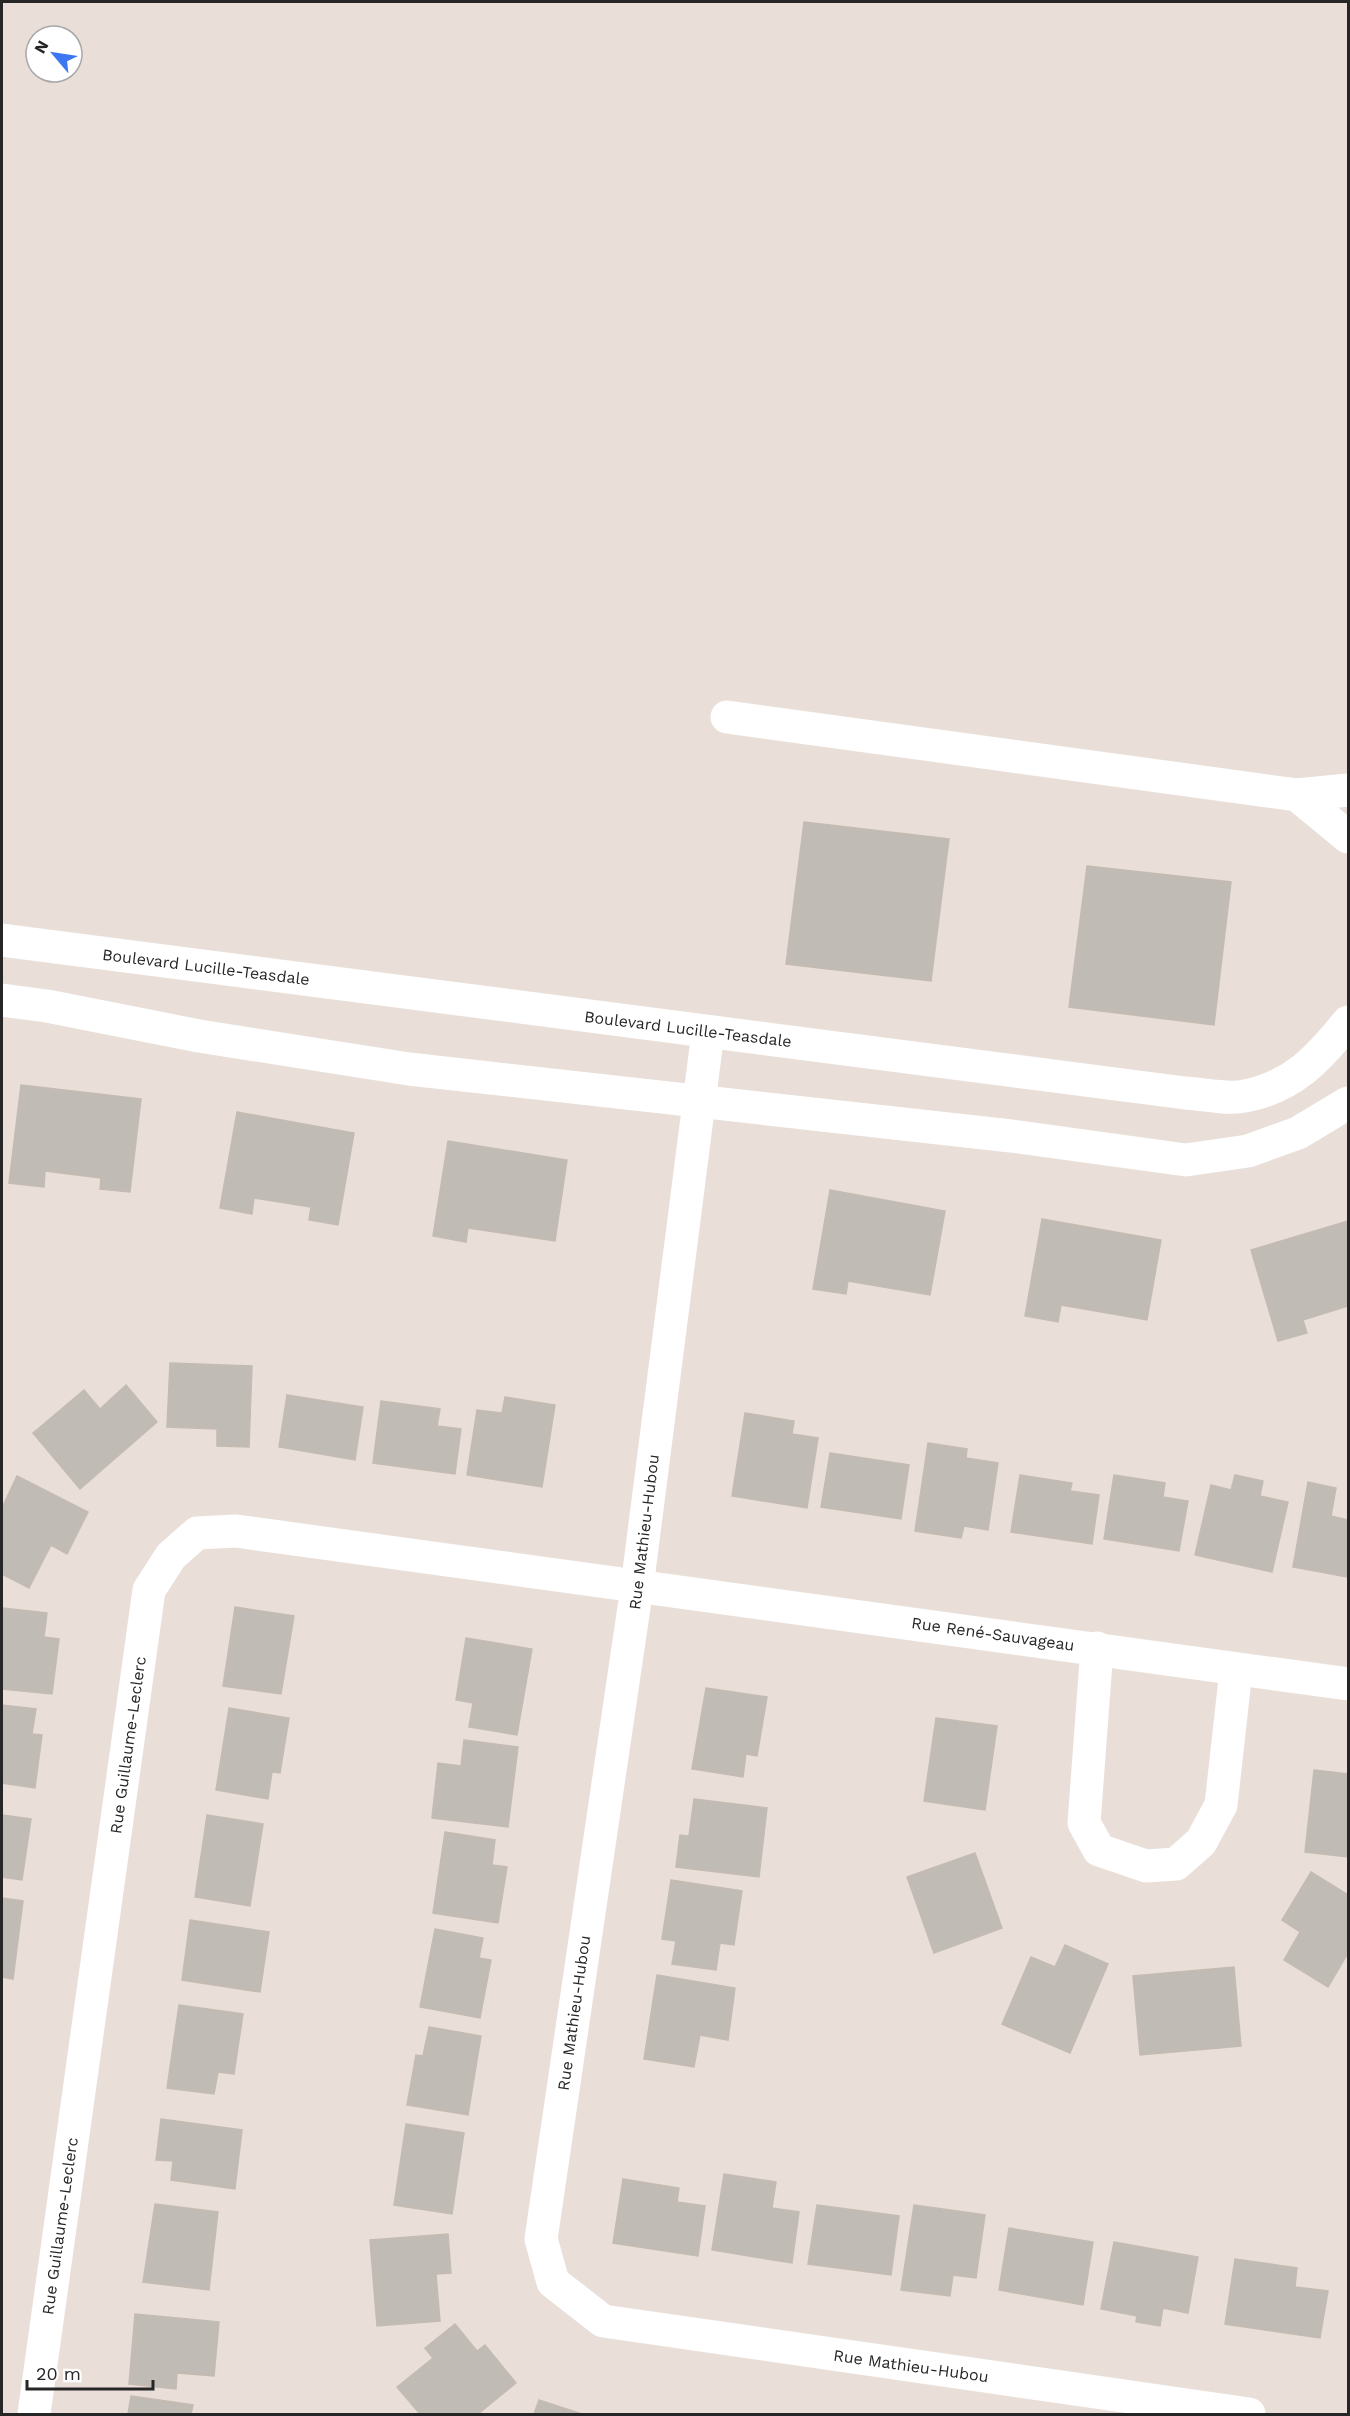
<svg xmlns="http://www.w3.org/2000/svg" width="1350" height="2416" viewBox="0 0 1350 2416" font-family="'Work Sans',sans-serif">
<rect width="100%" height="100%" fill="#e9dfd8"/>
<!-- building -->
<g fill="#c0bbb4" stroke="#c4bbb2" stroke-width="1.5">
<path d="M804,822L949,839L931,981L786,964Z"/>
<path d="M1087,866L1231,882L1214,1025L1069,1007Z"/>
<path d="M21,1085L141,1099L130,1192L100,1189L101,1178L45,1171L44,1187L9,1183Z"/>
<path d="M237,1112L354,1133L338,1225L309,1220L311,1207L254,1198L252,1214L220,1208Z"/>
<path d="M448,1141L567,1160L555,1241L468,1228L466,1242L433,1236Z"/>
<path d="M830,1190L945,1211L930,1295L848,1281L846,1294L813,1289Z"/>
<path d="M1042,1219L1161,1240L1147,1320L1061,1305L1058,1322L1025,1316Z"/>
<path d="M1348,1221V1306L1303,1320L1307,1333L1278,1341L1251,1250Z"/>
<path d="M170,1363L252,1366L249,1447L217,1446V1429L167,1427Z"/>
<path d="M126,1385L157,1422L80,1489L33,1433L84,1390L100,1409Z"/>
<path d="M287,1395L363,1407L355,1460L279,1447Z"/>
<path d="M505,1397L555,1405L542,1487L467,1475L477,1410L502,1413Z"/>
<path d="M381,1401L440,1409L437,1426L461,1429L455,1474L373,1463Z"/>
<path d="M745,1413L794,1421L792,1434L818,1438L807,1508L732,1496Z"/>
<path d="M928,1443L967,1449L966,1458L998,1463L988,1530L964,1526L961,1538L915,1531Z"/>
<path d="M830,1453L909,1465L901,1519L821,1507Z"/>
<path d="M1020,1475L1072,1483L1070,1491L1099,1495L1092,1544L1011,1532Z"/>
<path d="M1114,1475L1165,1483L1163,1497L1188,1501L1179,1551L1104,1539Z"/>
<path d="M1235,1475L1263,1481L1260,1496L1288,1502L1272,1572L1195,1555L1211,1485L1231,1490Z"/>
<path d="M17,1476L88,1512L67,1554L51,1545L29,1588L2,1574V1508Z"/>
<path d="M1308,1482L1336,1488L1331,1516L1348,1520V1577L1293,1567Z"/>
<path d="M235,1607L294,1616L281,1694L223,1686Z"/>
<path d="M2,1608L47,1613L44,1637L59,1639L52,1694L2,1689Z"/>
<path d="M466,1638L532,1649L517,1735L469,1727L473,1703L456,1700Z"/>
<path d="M706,1688L767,1697L757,1756L746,1754L743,1777L692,1769Z"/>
<path d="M2,1705L36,1709L32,1734L42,1735L35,1788L2,1783Z"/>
<path d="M229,1708L289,1718L280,1773L272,1772L268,1799L216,1790Z"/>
<path d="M936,1718L997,1726L985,1810L924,1801Z"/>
<path d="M464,1740L518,1747L508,1827L432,1818L438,1763L461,1766Z"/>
<path d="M1314,1770L1348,1774V1857L1305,1852Z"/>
<path d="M694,1799L767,1808L759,1877L676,1867L680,1835L689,1836Z"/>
<path d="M2,1815L31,1819L22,1880L2,1877Z"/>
<path d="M207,1815L263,1824L250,1906L195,1897Z"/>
<path d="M445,1832L495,1840L492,1865L507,1867L498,1923L433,1913Z"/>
<path d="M975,1853L1002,1928L934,1953L907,1877Z"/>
<path d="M1311,1872L1348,1895V1953L1328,1987L1284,1960L1300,1932L1282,1920Z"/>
<path d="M671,1880L742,1891L734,1945L720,1943L716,1970L672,1964L676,1941L662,1939Z"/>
<path d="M2,1898L23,1901L13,1979L2,1977Z"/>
<path d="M190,1920L269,1932L260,1992L182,1980Z"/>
<path d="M435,1929L483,1938L479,1958L491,1960L480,2018L420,2007Z"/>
<path d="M1065,1945L1108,1964L1070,2053L1002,2024L1031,1957L1055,1967Z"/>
<path d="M1234,1967L1241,2046L1140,2055L1133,1976Z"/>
<path d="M657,1975L735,1988L728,2040L700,2035L694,2067L644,2059Z"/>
<path d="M179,2005L243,2014L234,2074L218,2072L214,2094L167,2088Z"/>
<path d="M429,2027L481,2036L468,2115L407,2105L416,2055L423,2056Z"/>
<path d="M161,2119L242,2130L235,2189L171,2180L173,2161L156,2160Z"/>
<path d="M406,2124L464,2133L452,2214L394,2205Z"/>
<path d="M724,2174L776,2182L772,2208L799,2212L792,2263L712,2250Z"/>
<path d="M623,2179L679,2188L677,2202L705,2206L698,2256L613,2243Z"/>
<path d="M155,2204L218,2212L209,2290L143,2282Z"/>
<path d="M817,2205L899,2216L891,2275L808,2264Z"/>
<path d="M914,2205L985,2215L976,2278L953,2275L950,2296L901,2290Z"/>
<path d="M1009,2228L1093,2242L1083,2305L999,2290Z"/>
<path d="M448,2234L451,2273L436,2274L440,2321L377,2326L370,2240Z"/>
<path d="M1114,2242L1198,2257L1188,2313L1163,2308L1160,2326L1136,2322L1137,2316L1101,2309Z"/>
<path d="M1235,2259L1297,2268L1295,2287L1328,2291L1320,2338L1225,2324Z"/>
<path d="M135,2314L219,2322L214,2376L177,2373L176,2389L129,2384Z"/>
<path d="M455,2324L477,2351L485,2345L516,2383L478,2414H420L397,2387L433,2358L425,2348Z"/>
<path d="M131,2396L193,2405L191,2414H128Z"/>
<path d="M539,2400L582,2414H534Z"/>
</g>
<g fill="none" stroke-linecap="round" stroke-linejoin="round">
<!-- minor -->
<g stroke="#fff" stroke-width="33">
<path d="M727,717L1297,795"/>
<path d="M1348,790L1297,795L1348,837"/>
<path d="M2,940L1185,1093C1203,1094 1228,1100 1245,1096C1293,1087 1319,1058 1348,1022"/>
<path d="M2,1000L47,1006L199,1036L409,1069L1011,1136L1186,1160L1248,1151L1298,1133L1348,1103"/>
<path d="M708,1032L637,1587L541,2239L553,2282L603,2321L1249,2414"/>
<path d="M1097,1648L1084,1823L1099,1850L1146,1866L1176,1864L1201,1842L1221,1805L1236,1670"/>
<path d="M34,2414L149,1590L171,1556L197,1533L236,1531L1348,1684"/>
</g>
</g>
<g text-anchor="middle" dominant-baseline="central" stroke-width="4.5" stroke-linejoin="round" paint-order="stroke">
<!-- street labels -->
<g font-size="16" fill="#262626" stroke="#fff">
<text transform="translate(206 967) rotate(7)">Boulevard Lucille-Teasdale</text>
<text transform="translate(688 1029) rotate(7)">Boulevard Lucille-Teasdale</text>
<text transform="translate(644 1532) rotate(-83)">Rue Mathieu-Hubou</text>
<text transform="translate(993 1634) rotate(8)">Rue René-Sauvageau</text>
<text transform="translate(128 1745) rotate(-82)">Rue Guillaume-Leclerc</text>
<text transform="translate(574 2013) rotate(-82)">Rue Mathieu-Hubou</text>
<text transform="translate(60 2226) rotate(-82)">Rue Guillaume-Leclerc</text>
<text transform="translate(911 2366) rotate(8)">Rue Mathieu-Hubou</text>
</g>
</g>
<!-- border -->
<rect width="1350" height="2416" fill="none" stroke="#262626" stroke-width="6"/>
<!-- north arrow -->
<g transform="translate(54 54) rotate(299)"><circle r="28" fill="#ffffff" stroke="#a8a8a8" stroke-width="1.5"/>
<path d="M0-4.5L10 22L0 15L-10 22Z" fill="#3c76f1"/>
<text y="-9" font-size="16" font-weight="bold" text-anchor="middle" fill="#262626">N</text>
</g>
<!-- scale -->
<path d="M27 2380v9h126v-9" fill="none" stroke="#262626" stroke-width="3"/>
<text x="36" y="2380" font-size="18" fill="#262626" stroke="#ffffff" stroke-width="4.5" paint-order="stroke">20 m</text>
</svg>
